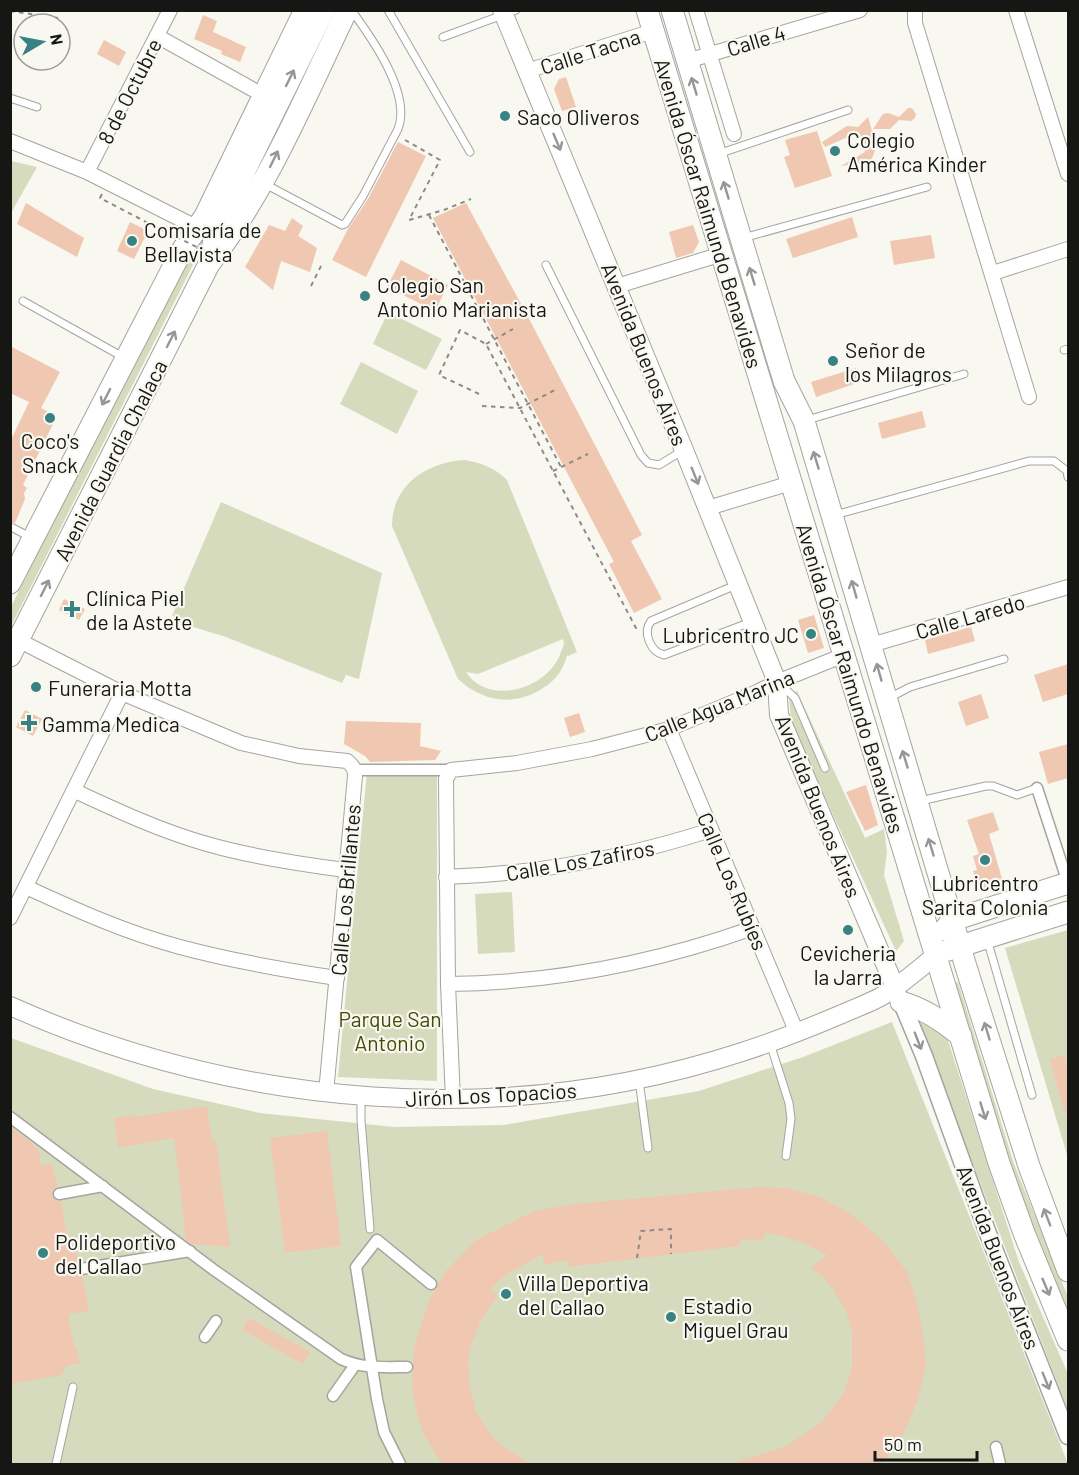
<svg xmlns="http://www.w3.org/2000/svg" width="1079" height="1475" viewBox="0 0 1079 1475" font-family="Barlow,sans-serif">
<rect width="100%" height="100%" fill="#f8f7f0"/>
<!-- green -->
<g fill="#d6dbbe" fill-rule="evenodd">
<path d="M11,161L37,167L11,213L10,161Z"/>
<path d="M223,202L188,275L11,626V607L129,368L174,286Z"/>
<path d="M388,312L442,339L426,370L373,344Z"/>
<path d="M361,362L418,391L397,434L340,404Z"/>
<path d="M465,460C482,463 495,468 507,480L577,652L568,656L567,655C564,669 555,681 543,688C514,707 483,702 458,679L392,526C392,485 427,462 465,460ZM563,639C565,644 563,647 561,652C549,689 488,707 466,672L478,674Z"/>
<path d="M221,502L382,573L359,679L346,675L342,683L226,637L177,622L178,618L172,616Z"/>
<path d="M797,691L865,838L884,829L887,852L884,875L904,941L896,951L791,724L789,695Z"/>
<path d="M367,772H437V1081L338,1077Z"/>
<path d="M512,892L515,952L478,954L475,894Z"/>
<path d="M1068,930V1158L1005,948Z"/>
<path d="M958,982L1014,1164L1068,1297V1318L1011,1174L952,983Z"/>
<path d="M892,1022L1068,1464H11V1038L153,1089L260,1113L394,1127L504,1125L699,1091L803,1057Z"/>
<path d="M918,1022L946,1034L1019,1262L1068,1374V1410Z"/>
</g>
<!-- building -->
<g fill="#f0c7b0">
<path d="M203,15L217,21L213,32L246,47L240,62L221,54L222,51L194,39Z"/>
<path d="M104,40L126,52L119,66L97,54Z"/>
<path d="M566,77L576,107L562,111L554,89L559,79Z"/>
<path d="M908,108H912L916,114L915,118L911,121L899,120L890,129H873L883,114L888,113L899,117Z"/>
<path d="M868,117L876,145L878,144L869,165L868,162L841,166L865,152L859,132L825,147L822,142L847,126L858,127Z"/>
<path d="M817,131L832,176L795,188L784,157L790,155L785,140Z"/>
<path d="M398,142L426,156L366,277L332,260L348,229L368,199Z"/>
<path d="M26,203L84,238L77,257L17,224Z"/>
<path d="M466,203L526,313L642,535L631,541L662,599L634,613L609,564L614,562L433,218Z"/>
<path d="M852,217L858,237L793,258L786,239Z"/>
<path d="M292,218L303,226L298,236L317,248L310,272L281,261L273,290L245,267L269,225L285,231Z"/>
<path d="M130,222L148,231L134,259L117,251Z"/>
<path d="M693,225L699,242L693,253L676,258L669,232Z"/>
<path d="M931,235L935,258L894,265L890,241Z"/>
<path d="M401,260L448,285L435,311L387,287Z"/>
<path d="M10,346L60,372L41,408L57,416L23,485L27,488L24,493L25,499L15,523H10V442L29,402L10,393Z"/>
<path d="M856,368L860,382L816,397L811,382Z"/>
<path d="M922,411L926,427L882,439L878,423Z"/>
<path d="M64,599L85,609L79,620L59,610Z"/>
<path d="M814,615L824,648L808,653L798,620Z"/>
<path d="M971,627L975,641L928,654L925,640Z"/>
<path d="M1068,664V694L1043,702L1034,675Z"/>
<path d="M981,694L989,718L966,726L958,702Z"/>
<path d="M25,710L42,719L33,736L16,727Z"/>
<path d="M579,713L585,732L570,737L564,718Z"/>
<path d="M346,721L421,723L420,746L441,751L435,760L370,762L365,756L344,744Z"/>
<path d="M1068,744V778L1048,784L1039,752Z"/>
<path d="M866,785L878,825L865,831L846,792Z"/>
<path d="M993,812L999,830L989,834L1003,882L979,890L973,871L977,870L973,856L979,854L967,820Z"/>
<path d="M1064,1055L1068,1069V1113L1065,1114L1050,1060Z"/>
<path d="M207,1106L212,1142L216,1141L230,1247L191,1244L186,1240L174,1138L118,1148L114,1118L134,1115L135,1117Z"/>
<path d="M10,1127L33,1143L34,1148H38L41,1165L52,1163L57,1187L52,1191V1196L56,1201H61L69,1246L75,1245L78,1262L74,1266V1271L78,1276H82L89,1311L68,1314L74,1347H76L80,1363L66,1366L62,1375L10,1384Z"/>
<path d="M327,1131L341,1246L285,1253L270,1138Z"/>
<path d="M758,1187L787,1188L820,1197L842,1209L859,1220L885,1243L907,1272L917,1302L923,1335L926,1365L918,1399L908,1424L898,1444L881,1464H738V1461L785,1447L822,1422L844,1393L852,1368V1331L846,1311L833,1289L824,1278L811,1267L827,1255L806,1244L783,1236L766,1233L763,1240H740L739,1246L568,1267V1260L544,1265L543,1254L507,1274L490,1289L497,1296L481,1320L471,1346L468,1358L469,1383L476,1412L491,1435L501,1445L531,1464H442L424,1435L416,1410L412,1387L414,1348L427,1306L434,1291L446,1271L476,1240L534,1211L576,1204Z"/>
<path d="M249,1318L310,1352L303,1364L242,1330Z"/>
</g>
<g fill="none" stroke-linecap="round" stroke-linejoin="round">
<defs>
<g id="service">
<path d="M388,10L470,152"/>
<path d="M443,37L516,10"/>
<path d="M10,98L37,107"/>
<path d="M718,154L848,110"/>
<path d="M265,184L342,225L345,224L363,196L398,129C412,94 371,37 352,11"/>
<path d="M743,238L927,187"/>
<path d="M546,265L641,455L648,463L659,465L682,451"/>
<path d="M23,301L123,357"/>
<path d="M1064,350L1068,349"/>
<path d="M807,420L964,374"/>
<path d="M835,515L1029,461H1054L1067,471L1068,477"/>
<path d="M13,528L30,537"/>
<path d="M736,585L651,621C642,633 651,652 664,655L751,622"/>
<path d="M781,685L795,698L825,768"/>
<path d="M889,698L910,687L1004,659"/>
<path d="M920,801L986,786H993L1017,795L1037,788"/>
<path d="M987,939L1032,1095"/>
<path d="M770,1043L789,1103L791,1119L786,1156"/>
<path d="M639,1080L648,1148"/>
<path d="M361,1097V1120L370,1229"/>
<path d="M56,1464L73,1387"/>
</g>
<g id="pedestrian">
<path d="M355,770H451"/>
<path d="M1037,788L1068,883"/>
<path d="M10,1117L214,1270L341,1359C363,1369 384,1367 407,1367"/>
<path d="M59,1194L103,1186"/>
<path d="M81,1269L190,1251"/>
<path d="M205,1337L216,1321"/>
<path d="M333,1396L355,1365"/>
<path d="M996,1447L1000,1464"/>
<path d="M400,1464L384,1432L377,1399L356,1267L377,1240L431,1284"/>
</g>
<g id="minor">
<path d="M696,10L734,134"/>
<path d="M915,10V23L1029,397"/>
<path d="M1016,10L1068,174"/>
<path d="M157,36L252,89"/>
<path d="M687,61L860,10"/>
<path d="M527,71L653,31"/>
<path d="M10,141L87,172L188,223"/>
<path d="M87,172L170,10"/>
<path d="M993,273L1068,249"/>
<path d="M617,286L722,254"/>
<path d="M708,508L791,483"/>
<path d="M18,640L122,693L241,743L299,756L347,761C353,766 355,769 355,776L326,1093"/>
<path d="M871,645L1068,587"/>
<path d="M669,729L797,1033"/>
<path d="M75,791C118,811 161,831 207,844C252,857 299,864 346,870"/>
<path d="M446,877C537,874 624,858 711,830"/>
<path d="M26,887C76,910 127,933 180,947C232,961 284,970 337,978"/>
<path d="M10,918L122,693"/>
<path d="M448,984C553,983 654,963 753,928"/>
<path d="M453,1100L448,984L446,779L451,770L517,763L592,749L669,729L757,692L777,682L844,655"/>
</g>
<path id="tertiary" d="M899,996L924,1056L987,1231L1068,1436"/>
<g id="secondary">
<path d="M502,10L684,450L777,682L779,715L895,987"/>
<path d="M10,1006C239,1108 503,1130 742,1052C776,1041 809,1028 842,1014C855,1008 870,1003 882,996C901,985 919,969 936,955"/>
</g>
<g id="primary">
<path d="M647,10L999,1163L1024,1233L1068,1340"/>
<path d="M672,10L784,381L804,421L966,967L1029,1166L1068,1271"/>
<path d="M210,257L218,225L324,10"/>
<path d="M10,583L181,252L205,216L305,10"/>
<path d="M10,656L209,264C268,188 305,97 347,10"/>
<path d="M944,930L953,920L1068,883"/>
<path d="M948,950L1068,912"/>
<path d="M901,1002C925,1009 942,1021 961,1036"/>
</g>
</defs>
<!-- service casing -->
<use href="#service" stroke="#a5a49e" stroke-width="9"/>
<!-- pedestrian casing -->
<use href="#pedestrian" stroke="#a5a49e" stroke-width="13"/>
<!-- minor casing -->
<use href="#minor" stroke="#a5a49e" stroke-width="16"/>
<!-- tertiary casing -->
<use href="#tertiary" stroke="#a5a49e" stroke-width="19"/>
<!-- secondary casing -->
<use href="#secondary" stroke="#a5a49e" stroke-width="20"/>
<!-- primary casing -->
<use href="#primary" stroke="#a5a49e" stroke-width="23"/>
<!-- path -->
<g stroke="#8c8b87" stroke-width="2" stroke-dasharray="4.5 4.5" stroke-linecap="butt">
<path d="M10,11L58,18"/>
<path d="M405,140L440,160L409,220L444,210L471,199"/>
<path d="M102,194L100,198L152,225"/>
<path d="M429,215L561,467"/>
<path d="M311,286L323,262"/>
<path d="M486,344L513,329"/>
<path d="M479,394L439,375L460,330L486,344L637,630"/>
<path d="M482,406L520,408L555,390"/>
<path d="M553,471L588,454"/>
<path d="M637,1258L641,1231L671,1229V1254"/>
</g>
<!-- service -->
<use href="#service" stroke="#fff" stroke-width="7"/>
<!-- pedestrian -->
<use href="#pedestrian" stroke="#fff" stroke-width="10"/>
<!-- minor -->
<use href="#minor" stroke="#fff" stroke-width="14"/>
<!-- tertiary -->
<use href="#tertiary" stroke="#fff" stroke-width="16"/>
<!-- secondary -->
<use href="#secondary" stroke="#fff" stroke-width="18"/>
<!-- primary -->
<use href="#primary" stroke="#fff" stroke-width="21"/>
<!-- path-bridge -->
<path stroke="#8c8b87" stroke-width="2" stroke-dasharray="4.5 4.5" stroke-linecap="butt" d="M152,225L229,263"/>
</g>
<!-- one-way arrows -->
<defs><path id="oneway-shaft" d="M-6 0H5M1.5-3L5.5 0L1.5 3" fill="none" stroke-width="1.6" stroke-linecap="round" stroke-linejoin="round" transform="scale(1.5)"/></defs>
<g stroke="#969695">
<use href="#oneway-shaft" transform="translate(290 78) rotate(-64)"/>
<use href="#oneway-shaft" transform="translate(694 86) rotate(-107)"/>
<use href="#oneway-shaft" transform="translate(557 142) rotate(67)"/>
<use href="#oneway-shaft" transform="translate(274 159) rotate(-64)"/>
<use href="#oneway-shaft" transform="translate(726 190) rotate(-107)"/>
<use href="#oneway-shaft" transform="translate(752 276) rotate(-107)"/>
<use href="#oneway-shaft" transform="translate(171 339) rotate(-63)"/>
<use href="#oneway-shaft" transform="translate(106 397) rotate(117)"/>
<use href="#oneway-shaft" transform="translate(816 460) rotate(-107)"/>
<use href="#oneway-shaft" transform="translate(695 476) rotate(68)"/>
<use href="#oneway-shaft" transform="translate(45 588) rotate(-63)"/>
<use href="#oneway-shaft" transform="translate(854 589) rotate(-106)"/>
<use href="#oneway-shaft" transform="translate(879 672) rotate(-106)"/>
<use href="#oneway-shaft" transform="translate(905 759) rotate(-107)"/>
<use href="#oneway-shaft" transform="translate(931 847) rotate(-107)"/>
<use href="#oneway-shaft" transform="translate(987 1031) rotate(-107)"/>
<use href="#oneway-shaft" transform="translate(918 1041) rotate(69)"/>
<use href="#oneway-shaft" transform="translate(983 1111) rotate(73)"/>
<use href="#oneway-shaft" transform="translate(1047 1217) rotate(-111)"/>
<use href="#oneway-shaft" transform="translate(1046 1287) rotate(67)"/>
<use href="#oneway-shaft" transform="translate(1046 1381) rotate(68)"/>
</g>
<!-- markers -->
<g fill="#398284" stroke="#f8f7f0" stroke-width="2">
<circle cx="505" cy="116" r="6"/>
<circle cx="835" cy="151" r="6"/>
<circle cx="132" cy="241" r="6"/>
<circle cx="365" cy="296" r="6"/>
<circle cx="833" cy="361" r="6"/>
<circle cx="50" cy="418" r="6"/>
<path d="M69 600h6v6h6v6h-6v6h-6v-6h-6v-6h6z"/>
<circle cx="811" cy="634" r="6"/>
<circle cx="36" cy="687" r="6"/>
<path d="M26 714h6v6h6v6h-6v6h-6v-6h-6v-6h6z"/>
<circle cx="985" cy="860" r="6"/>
<circle cx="848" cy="930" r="6"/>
<circle cx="43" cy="1253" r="6"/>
<circle cx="506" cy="1294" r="6"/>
<circle cx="671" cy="1317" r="6"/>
</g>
<g text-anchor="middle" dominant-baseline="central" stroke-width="4.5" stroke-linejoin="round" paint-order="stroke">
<!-- street labels -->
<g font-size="21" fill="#161614" stroke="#f8f7f0">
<text transform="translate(756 40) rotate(-17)">Calle 4</text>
<text transform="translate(590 51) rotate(-18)">Calle Tacna</text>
<text transform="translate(129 91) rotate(-63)">8 de Octubre</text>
<text transform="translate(709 213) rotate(73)">Avenida Óscar Raimundo Benavides</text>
<text transform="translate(645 354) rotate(68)">Avenida Buenos Aires</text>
<text transform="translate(110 460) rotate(-63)">Avenida Guardia Chalaca</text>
<text transform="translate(970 616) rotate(-16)">Calle Laredo</text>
<text transform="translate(851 678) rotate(73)">Avenida Óscar Raimundo Benavides</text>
<text transform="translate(719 705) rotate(-22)">Calle Agua Marina</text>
<text transform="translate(819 806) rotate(68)">Avenida Buenos Aires</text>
<text transform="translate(580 860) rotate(-10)">Calle Los Zafiros</text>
<text transform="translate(733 881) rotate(67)">Calle Los Rubíes</text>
<text transform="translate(345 890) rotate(-85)">Calle Los Brillantes</text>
<text transform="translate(491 1094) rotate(-3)">Jirón Los Topacios</text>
<text transform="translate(999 1257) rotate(69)">Avenida Buenos Aires</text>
</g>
<!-- poi labels -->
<g font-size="21" fill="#161614" stroke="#f8f7f0" text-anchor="start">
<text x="517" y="116">Saco Oliveros</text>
<text x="847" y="139">Colegio<tspan x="847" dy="24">América Kinder</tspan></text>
<text x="144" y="229">Comisaría de<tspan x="144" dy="24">Bellavista</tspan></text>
<text x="377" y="284">Colegio San<tspan x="377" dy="24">Antonio Marianista</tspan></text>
<text x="845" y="349">Señor de<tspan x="845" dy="24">los Milagros</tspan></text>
<text x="50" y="440" text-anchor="middle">Coco's<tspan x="50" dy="24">Snack</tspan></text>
<text x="86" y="597">Clínica Piel<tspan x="86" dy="24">de la Astete</tspan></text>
<text x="799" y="634" text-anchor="end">Lubricentro JC</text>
<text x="48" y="687">Funeraria Motta</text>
<text x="42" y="723">Gamma Medica</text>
<text x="985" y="882" text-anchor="middle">Lubricentro<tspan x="985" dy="24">Sarita Colonia</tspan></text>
<text x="848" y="952" text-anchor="middle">Cevicheria<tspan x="848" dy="24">la Jarra</tspan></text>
<text x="55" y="1241">Polideportivo<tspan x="55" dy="24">del Callao</tspan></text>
<text x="518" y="1282">Villa Deportiva<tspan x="518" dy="24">del Callao</tspan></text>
<text x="683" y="1305">Estadio<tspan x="683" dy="24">Miguel Grau</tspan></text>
</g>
<!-- park labels -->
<g font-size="21" fill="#464b04" stroke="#f8f7f0">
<text x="390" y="1018">Parque San<tspan x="390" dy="24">Antonio</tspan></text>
</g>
</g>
<!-- border -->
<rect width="1079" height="1475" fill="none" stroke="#161614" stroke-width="24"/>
<!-- north arrow -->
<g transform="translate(42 42) rotate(80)"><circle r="28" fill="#f8f7f0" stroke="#9e9d98" stroke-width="1.5"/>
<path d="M0-4.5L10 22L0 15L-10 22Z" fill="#398284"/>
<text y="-9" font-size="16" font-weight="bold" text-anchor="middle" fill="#161614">N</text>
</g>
<!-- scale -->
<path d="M875 1451v9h102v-9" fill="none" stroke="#161614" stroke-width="3"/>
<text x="884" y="1451" font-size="18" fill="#161614" stroke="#f8f7f0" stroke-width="4.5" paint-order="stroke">50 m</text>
</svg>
